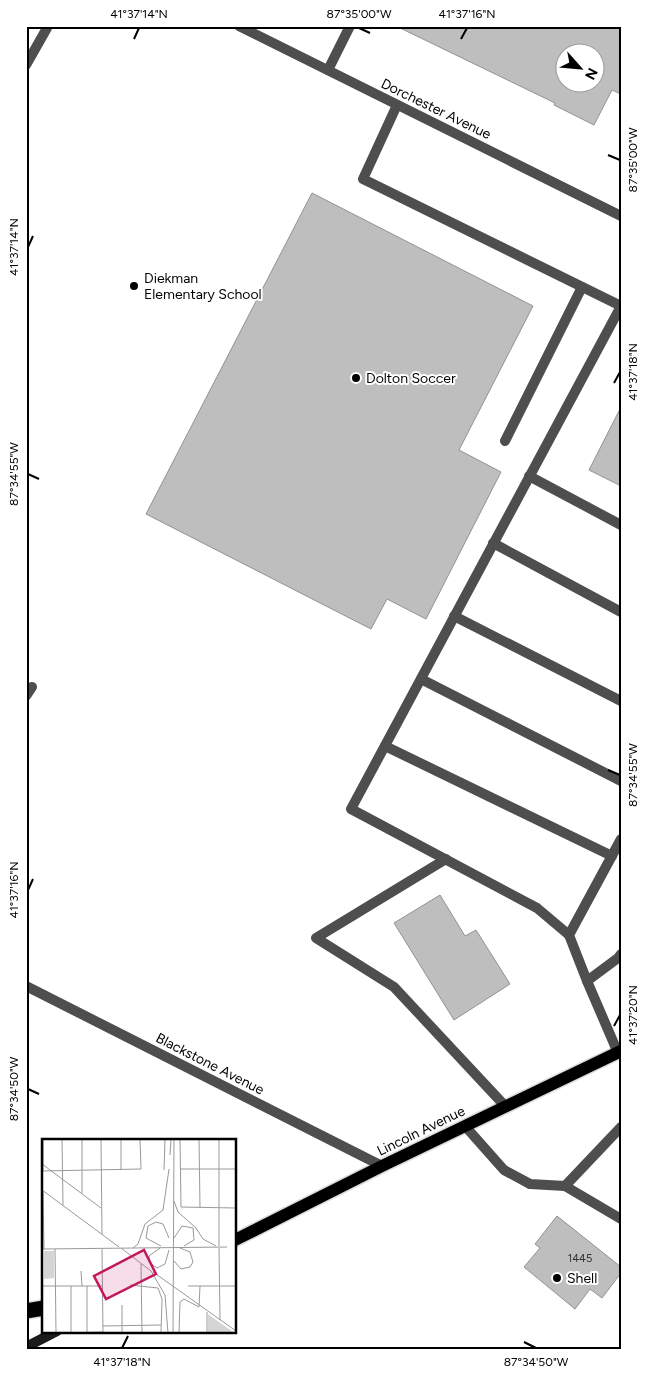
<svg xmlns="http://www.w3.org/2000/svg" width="647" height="1375" viewBox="0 0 647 1375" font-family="Figtree,sans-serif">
<rect width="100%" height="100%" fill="#fff"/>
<!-- building -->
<g fill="#bebebe" stroke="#929292" fill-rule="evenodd">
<path d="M396,26H621V94L612,90L594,125L554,105L555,103ZM564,52H594V82H564Z"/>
<path d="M312,193L533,306L459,450L501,472L426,619L387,599L371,629L146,514Z"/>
<path d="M621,407V486L589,470Z"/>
<path d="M440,895L465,936L476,930L510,984L454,1020L394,923Z"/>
<path d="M557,1216L621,1267V1273L602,1298L590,1289L575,1309L524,1267L540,1248L535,1244Z"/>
</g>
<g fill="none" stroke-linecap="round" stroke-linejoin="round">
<defs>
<path id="primary" d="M235,1240L382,1166L621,1051"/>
<path id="highway" d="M26,1311L44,1308"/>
</defs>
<!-- primary casing -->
<use href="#primary" stroke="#dbdbdb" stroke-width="15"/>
<!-- highway casing -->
<use href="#highway" stroke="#dbdbdb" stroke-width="18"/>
<!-- lane -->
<g stroke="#4e4e4e" stroke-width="10">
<path d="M26,65L47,28"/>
<path d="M397,105L363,179L621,306"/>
<path d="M505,441L582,287"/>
<path d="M529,476L621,525"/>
<path d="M493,543L621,612"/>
<path d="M454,616L621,701"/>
<path d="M421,679L621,781"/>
<path d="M385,746L612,856"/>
<path d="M446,859L316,938L394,987L506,1107"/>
<path d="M569,935L537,908L351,809L621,306"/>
<path d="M587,981L569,935L621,839"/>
<path d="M618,1053L587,981L618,958L621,954"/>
<path d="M465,1126L504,1170L530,1184L565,1186L621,1219"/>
<path d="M565,1186L621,1127"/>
</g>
<!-- street -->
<g stroke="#4e4e4e" stroke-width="10">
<path d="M239,26L621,216"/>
<path d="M328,70L350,26"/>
<path d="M26,696L32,687"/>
<path d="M26,986L382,1166"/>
</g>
<!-- secondary -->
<path stroke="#1b1b1b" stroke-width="10" d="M26,1347L57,1331"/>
<!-- primary -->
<use href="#primary" stroke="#000" stroke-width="12"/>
<!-- highway -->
<use href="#highway" stroke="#000" stroke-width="15"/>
</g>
<!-- ticks -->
<path fill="none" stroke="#000" stroke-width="2" d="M359,28L370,33M134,39L139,28M461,39L467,28M608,155L620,160M28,247L33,236M614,383L620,372M28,474L39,479M608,770L620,775M28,890L33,879M614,1026L620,1015M28,1089L39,1094M524,1342L536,1348M122,1348L128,1336"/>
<!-- markers -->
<g fill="#000" stroke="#fff" stroke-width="2">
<circle cx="134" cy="286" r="5"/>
<circle cx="356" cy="378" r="5"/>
<circle cx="557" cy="1278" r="5"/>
</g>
<g text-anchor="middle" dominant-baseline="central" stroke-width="4" stroke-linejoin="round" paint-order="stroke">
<!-- number labels -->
<g font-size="11" fill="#303030">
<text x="580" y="1258">1445</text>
</g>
<!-- street labels -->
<g font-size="14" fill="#000" stroke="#fff">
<text transform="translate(436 109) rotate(26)">Dorchester Avenue</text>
<text transform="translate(210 1064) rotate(27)">Blackstone Avenue</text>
<text transform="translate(421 1131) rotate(-26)">Lincoln Avenue</text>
</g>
<!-- poi labels -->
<g font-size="14" fill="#000" stroke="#fff" text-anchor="start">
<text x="144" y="278">Diekman<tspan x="144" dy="16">Elementary School</tspan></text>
<text x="366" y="378">Dolton Soccer</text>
<text x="567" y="1278">Shell</text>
</g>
</g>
<!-- overview -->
<g transform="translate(42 1139)">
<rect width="194" height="194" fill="#fff"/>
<path d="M2,112H12V139L2,140ZM166,175L174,181L193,194H166Z" fill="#d5d5d5"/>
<path fill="none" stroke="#999" stroke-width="1" d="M1,0V31M20,0L21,66M40,0V54M59,0L60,95M79,0V31M138,0L139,68L194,69M157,0L158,69M177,0V107M128,16L129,0M0,25L59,69M138,30H194M122,31L123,0M0,32L99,30L98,0M0,51L77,108M1,52L2,110M132,62L136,73L154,89L161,100L174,107M132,99L140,87L151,89L152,101L142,107M119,107L104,99L106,87L114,83L121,85L127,99M79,109L109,132M91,109L96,105L103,85L121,71L127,30M118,109L107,117L108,124L115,129L123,125L127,111M177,109L178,181M0,110L185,108M13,110L14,194M60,110L61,194M132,122L139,130L148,128L151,123L148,113L138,109M99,125L100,194M39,132L40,147M109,132L123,156L126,194M111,133L194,192M88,146L116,149L120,160L119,194M0,147H61M29,147V194M45,147V194M146,147H194M80,166V194M61,187L119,186M24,194L61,193M131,194L132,0M137,194L138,163L142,160L157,168L158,147M165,194V173"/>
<path fill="#c2185b" fill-opacity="0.15" stroke="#c2185b" stroke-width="2.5" d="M102,111L114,135L64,160L52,137Z"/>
<rect width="194" height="194" fill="none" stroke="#000" stroke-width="2.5"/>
</g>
<!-- border -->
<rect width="647" height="1375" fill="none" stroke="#ffffff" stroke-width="55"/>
<!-- north arrow -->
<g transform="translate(580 68) rotate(117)"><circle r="24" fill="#ffffff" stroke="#999999"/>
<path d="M0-4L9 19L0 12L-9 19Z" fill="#000000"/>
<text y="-8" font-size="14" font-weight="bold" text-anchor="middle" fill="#000000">N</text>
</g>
<rect x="28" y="28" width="592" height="1320" fill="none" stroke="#000" stroke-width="2"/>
<g font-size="12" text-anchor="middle" fill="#000">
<text x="139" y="18">41°37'14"N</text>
<text x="359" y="18">87°35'00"W</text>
<text x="467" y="18">41°37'16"N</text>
<text transform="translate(633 160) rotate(-90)" y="4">87°35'00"W</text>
<text transform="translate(14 247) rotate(-90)" y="4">41°37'14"N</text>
<text transform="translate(633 372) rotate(-90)" y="4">41°37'18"N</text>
<text transform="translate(14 474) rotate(-90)" y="4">87°34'55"W</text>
<text transform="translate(633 775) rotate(-90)" y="4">87°34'55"W</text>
<text transform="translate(14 890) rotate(-90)" y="4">41°37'16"N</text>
<text transform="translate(633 1015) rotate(-90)" y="4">41°37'20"N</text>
<text transform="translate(14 1089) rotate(-90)" y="4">87°34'50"W</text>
<text x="122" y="1366">41°37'18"N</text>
<text x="536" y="1366">87°34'50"W</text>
</g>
</svg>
